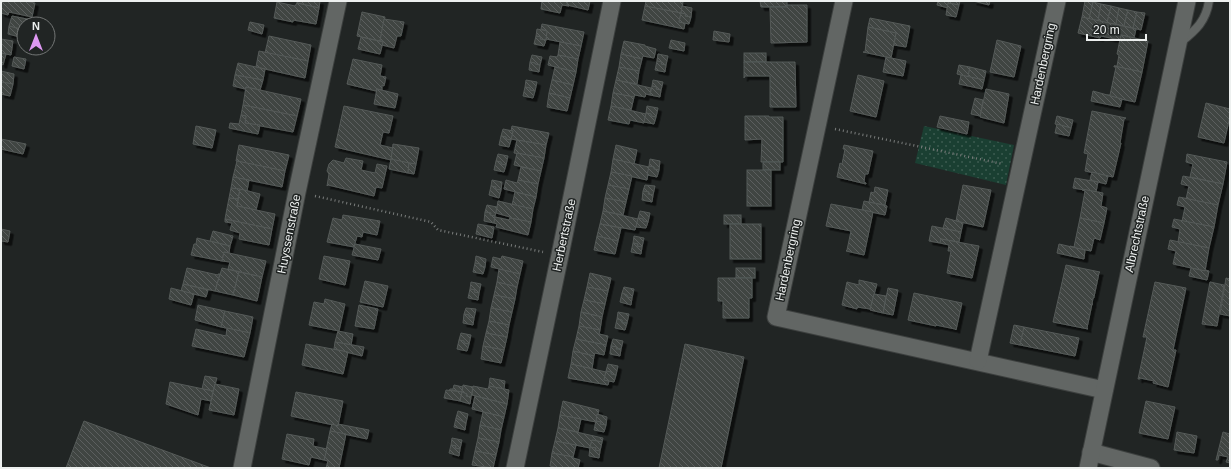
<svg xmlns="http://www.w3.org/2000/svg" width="1231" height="469" viewBox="0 0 1231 469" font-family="Arial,sans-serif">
<defs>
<pattern id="park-dots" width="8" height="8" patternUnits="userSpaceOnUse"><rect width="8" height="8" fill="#1a3f32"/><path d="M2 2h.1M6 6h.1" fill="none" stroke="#3c5b50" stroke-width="1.8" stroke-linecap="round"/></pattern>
<pattern id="building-back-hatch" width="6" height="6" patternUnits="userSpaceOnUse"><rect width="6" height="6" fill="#3f4442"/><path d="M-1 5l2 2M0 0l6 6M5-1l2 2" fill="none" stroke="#5b5f5e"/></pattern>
<filter id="shadow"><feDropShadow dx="3.5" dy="3.5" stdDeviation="0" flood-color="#0009"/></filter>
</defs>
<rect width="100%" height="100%" fill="#212524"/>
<!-- park -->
<path fill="url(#park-dots)" d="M924,126L1014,145L1006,185L915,163Z"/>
<!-- building -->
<g fill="url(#building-back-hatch)" stroke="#555a58" filter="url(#shadow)">
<path d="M1,1H24L35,3L32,17L9,12L8,15L1,13Z"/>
<path d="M297,1H320L319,8L297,3Z"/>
<path d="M542,1H568L567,5L569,6L562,5L560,13L541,9Z"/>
<path d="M568,1H590L588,10L567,5Z"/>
<path d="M646,1H678L683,2L681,13L645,6Z"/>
<path d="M760,1H787V7H761Z"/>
<path d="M938,1H949L948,8L937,5Z"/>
<path d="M949,1H960L959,5L948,3Z"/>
<path d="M973,1H990L989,5Z"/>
<path d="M1085,1L1093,2L1089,19L1082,17Z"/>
<path d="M277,2L295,6L297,3L319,8L316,24L293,20V22L274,18Z"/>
<path d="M1093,2L1101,4L1098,21L1089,19Z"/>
<path d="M948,3L959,5L956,17L946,15Z"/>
<path d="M1101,4L1111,6L1107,23L1098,21Z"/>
<path d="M787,5H807V42L771,43L770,7H787Z"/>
<path d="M645,6L681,13L679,22L685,23L684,29L642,20Z"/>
<path d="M682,6L692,8L691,17L685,16L686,14L681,13Z"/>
<path d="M1111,6L1119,8L1116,24L1107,23Z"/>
<path d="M1119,8L1128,10L1124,26L1116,24Z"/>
<path d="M1128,10L1137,12L1133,28L1124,26Z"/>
<path d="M362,12L385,17L380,41L357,36Z"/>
<path d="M1137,12L1145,13L1141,30L1133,28Z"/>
<path d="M681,13L686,14L685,16L691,17L689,24L679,22Z"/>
<path d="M12,16L32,20L31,24H24V30L9,26Z"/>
<path d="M1082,17L1136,29L1134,38L1121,35L1120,40L1101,36L1100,38L1078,33Z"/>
<path d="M870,18L910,26L906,47L894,45L896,33L868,27Z"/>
<path d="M384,19L404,22L401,36H397L394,48L382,45L383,41H380Z"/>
<path d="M32,20L48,23V24H31Z"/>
<path d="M250,22L264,25L262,34L248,30Z"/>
<path d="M542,24L584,32L581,46L546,39L547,31L541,29Z"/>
<path d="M9,26L24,30V38L8,34Z"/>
<path d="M868,27L896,33L891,58L863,52H865Z"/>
<path d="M537,29L547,31L546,40L540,39L541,37L536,36Z"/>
<path d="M714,31L730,34L729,42L713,40Z"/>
<path d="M1121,35L1148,41L1142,72L1114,66H1117L1119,55L1117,54Z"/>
<path d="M269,36L311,45L308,61L265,53Z"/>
<path d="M536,36L541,37L540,39L546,40L544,46L534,44Z"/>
<path d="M361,37L383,42L380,54L358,49Z"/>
<path d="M1,39L13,41L11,55L1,53Z"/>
<path d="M671,40L685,43L684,51L669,48Z"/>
<path d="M997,40L1021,46L1014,77L990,72Z"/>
<path d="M624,41L645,45V46L656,49L654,58L643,56L642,59L621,54Z"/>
<path d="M560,42L581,46L578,59L558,55Z"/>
<path d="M259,51L308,61L305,78L256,67Z"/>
<path d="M1,53L6,54L3,65L1,64Z"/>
<rect x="744" y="53" width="22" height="9"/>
<path d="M621,54L642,59L639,71L619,67Z"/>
<path d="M658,54L668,56L666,65L661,64L662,62L657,61Z"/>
<path d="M532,55L542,57L540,65L535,64V63L530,62Z"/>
<path d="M558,55L578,59L576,72L548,65L550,56L557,57Z"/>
<path d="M14,57L26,59L24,69L12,66Z"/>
<path d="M886,57L906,61L903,76L883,72Z"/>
<path d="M353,59L382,65L380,76L386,77L384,86L382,85V90L377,89L376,91L347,84Z"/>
<path d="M657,61L662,62L661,64L666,65L665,72L655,70Z"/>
<path d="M530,62L535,63V64L540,65L539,72L529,70Z"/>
<path d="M744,62H795L796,107H770V76H745L744,78Z"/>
<path d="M238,63L265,69L263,80L235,75Z"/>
<path d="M959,65L970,67L968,77L957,74Z"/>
<path d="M1114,66L1142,72L1135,102L1107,96V95H1110L1116,67H1114Z"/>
<path d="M555,67L576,72L573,85L552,80Z"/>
<path d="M619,67L639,71L637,84L616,80Z"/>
<path d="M970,67L986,71L984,80L968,77Z"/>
<path d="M1,71L14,74L13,84L1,82Z"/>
<path d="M235,75L263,80L260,90L246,87L245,89L233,86Z"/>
<path d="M858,75L884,81L876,117L850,111Z"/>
<path d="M961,75L984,80L982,89L959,84Z"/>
<path d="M526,80L537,82L535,91L530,90V88L525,87Z"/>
<path d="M552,80L573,85L570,98L549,93Z"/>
<path d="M616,80L651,88L650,95L646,94L645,97L635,95L634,97L613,93Z"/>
<path d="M653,80L663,82L661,90L656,89L657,87L652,86Z"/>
<path d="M1,82L13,84L10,96L1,94Z"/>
<path d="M652,86L657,87L656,89L661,90L660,97L650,95Z"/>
<path d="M246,87L301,99L297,116L243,105Z"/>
<path d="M525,87L530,88V90L535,91L533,98L523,96Z"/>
<path d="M377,89L398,94L395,108L374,104Z"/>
<path d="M986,89L1009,94L1004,123L980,117Z"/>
<path d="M1093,91L1122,99L1120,107L1091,101Z"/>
<path d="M549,93L570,98L567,111L547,107Z"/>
<path d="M613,93L634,97L631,110L611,106Z"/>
<path d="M975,98L983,100L980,116L971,114Z"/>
<path d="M1206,103L1230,109V116L1224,143L1198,137Z"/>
<path d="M243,105L297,116L293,132L245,123L246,116L241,115Z"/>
<path d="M344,106L393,116L389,133L383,132L380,145L393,148L391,160L335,147Z"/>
<path d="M611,106L646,114L644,123L630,120L629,124L608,120Z"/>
<path d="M647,106L658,108L656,117L651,116V114L646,113Z"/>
<path d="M1092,111L1126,118L1124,119L1120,143H1121L1113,177L1085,171L1088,154L1084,153Z"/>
<path d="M646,113L651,114V116L656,117L654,124L644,122Z"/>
<path d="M241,115L246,116L245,123L260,125L258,134L229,128L230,123L239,124Z"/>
<path d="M745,116H769V117H783V162H761L762,139L745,140Z"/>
<path d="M940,116L969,122L967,134L937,127Z"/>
<path d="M1057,116L1073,120L1071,128L1055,124Z"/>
<path d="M1057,124L1071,128L1069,136L1055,133Z"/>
<path d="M196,126L216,130L212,148L193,144Z"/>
<path d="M512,126L549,133L546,145L511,139L513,131H511Z"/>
<path d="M503,129L513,131L511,140L506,139V137L501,136Z"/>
<path d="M501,136L506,137V139L511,140L509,147L499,145Z"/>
<path d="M1,139L26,144L23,154L1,149Z"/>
<path d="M517,140L546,145L544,158L514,153Z"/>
<path d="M393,144L419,148L416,164L391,160Z"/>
<path d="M239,145L289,155L285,171L236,161Z"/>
<path d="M616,145L637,150L634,164L613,159Z"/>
<path d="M844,145L873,151L868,174H865L864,182L866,183V184L837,177L840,163L842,164L845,149H843Z"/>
<path d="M517,153L544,158L541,171L514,165Z"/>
<path d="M498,154L508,156L506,165L501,164V162L496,161Z"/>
<path d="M1187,154L1227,162L1223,184L1190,177L1193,164L1186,162Z"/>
<path d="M346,158L363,161L361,170L375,173L377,164L387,166L382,188L376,187L374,196L328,185L327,186L329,174L327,171L329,164L333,160L344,163Z"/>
<path d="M391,159L409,163L408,173L389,169Z"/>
<path d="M613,159L649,167L647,180L611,172Z"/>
<path d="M650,159L660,161L659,170L654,169V167L649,166Z"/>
<path d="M237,161L285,171L282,187L233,177Z"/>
<path d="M496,161L501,162V164L506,165L504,172L494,170Z"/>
<rect x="763" y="162" width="17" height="8"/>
<path d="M409,163L416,164L414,174L408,173Z"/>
<path d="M649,166L654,167V169L659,170L657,177L647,175Z"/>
<path d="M521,167L541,171L538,184L518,180Z"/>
<rect x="747" y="170" width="24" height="36"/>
<path d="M611,172L632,176L629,189L608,185Z"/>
<path d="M1092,172L1108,176L1106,184L1090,180Z"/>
<path d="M1183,176L1223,184L1218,205L1186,199L1189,186L1181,184Z"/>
<path d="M233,177L249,180L247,191L231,188Z"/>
<path d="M1075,178L1098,182L1096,192L1073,188Z"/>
<path d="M492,180L502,182L501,190L495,189L496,187L491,186Z"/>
<path d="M506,180L517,183L518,180L538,184L536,197L504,189Z"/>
<path d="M608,185L629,189L626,202L605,198Z"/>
<path d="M645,185L655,186L653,195L648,194L649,192L643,191Z"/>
<path d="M963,185L991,190L983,227L956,221Z"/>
<path d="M491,186L496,187L495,189L501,190L499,198L489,195Z"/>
<path d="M875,187L888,190L885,205L869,202L871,192L874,193Z"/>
<path d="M231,188L240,189L238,199L229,198Z"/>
<path d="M240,189L260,194L256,210L237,206Z"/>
<path d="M1082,189L1103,193L1101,206L1107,208L1104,223L1080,218L1085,191L1082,190Z"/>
<path d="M643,191L649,192L648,194L653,195L652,202L642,200Z"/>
<path d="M515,192L536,197L533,209L512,205Z"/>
<path d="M1179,197L1218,205L1214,227L1182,221L1185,207L1177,205Z"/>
<path d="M229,198L238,199L237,206L275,214L272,229L225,219Z"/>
<path d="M605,198L626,202L623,215L603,211Z"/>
<path d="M498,201L533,209L531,222L510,218V217L496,213Z"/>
<path d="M864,201L887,206L885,215L862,210Z"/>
<path d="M831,204L873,212L864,255L846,251L847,250L851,231L826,226Z"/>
<path d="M487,205L497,207L495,216L490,215L491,213L485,212Z"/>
<path d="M603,211L638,219L635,230L600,224Z"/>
<path d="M640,211L650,213L648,222L643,221V219L638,218Z"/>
<path d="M485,212L491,213L490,215L495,216L494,223L484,221Z"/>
<path d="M343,215L380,221L377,235L363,232L362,237L357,236L354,247L327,242L333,218L342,220Z"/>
<rect x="724" y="215" width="17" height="9"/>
<path d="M495,217L509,220L510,218L531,222L528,235L496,227L497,224L494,223Z"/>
<path d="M638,218L643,219V221L648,222L646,228L636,227Z"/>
<path d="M946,218L963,223L961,232L943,228Z"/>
<path d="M1080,218L1104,223L1100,240L1094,238L1091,251L1070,247V246L1074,247Z"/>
<path d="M225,219L272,229L269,245L239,239L240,233L230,230L232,223L225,222Z"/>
<path d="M1174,219L1214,227L1209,248L1178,242L1180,229L1172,227Z"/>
<path d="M478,224L494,227L492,238L476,234Z"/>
<path d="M600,224L621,228L618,241L597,236Z"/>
<rect x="730" y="224" width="31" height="35"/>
<path d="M932,226L961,232L959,242L941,239L940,243L929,241Z"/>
<path d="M1,229L10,231L8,242L1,241Z"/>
<path d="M213,231L233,236L230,246L210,241Z"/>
<path d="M597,236L618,241L615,254L594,250Z"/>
<path d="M634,236L644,238L642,247L637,246L638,244L633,243Z"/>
<path d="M197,238L230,246L229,253L224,252L222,261L191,255L194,244H196Z"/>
<path d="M941,239L979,246L972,278L947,273L951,251H948L949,245L940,243Z"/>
<path d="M1170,240L1209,248L1205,271L1173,264L1176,251L1168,249Z"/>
<path d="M633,243L638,244L637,246L642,247L641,254L631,252Z"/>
<path d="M355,244L381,249L378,260L352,255Z"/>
<path d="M1059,244L1085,250L1084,259L1057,253Z"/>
<path d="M224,252L266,261L262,277L228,269L230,262L222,261Z"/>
<path d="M324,256L350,261L345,285L319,279Z"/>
<path d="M476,256L486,259L485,267L480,266V264L475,263Z"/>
<path d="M502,256L523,261L520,274L491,267L493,257L501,259Z"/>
<path d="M475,263L480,264V266L485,267L483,274L473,272Z"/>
<path d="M1066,265L1100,272L1099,273L1094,297V298H1093L1092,304H1093H1092L1087,328L1088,329L1053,322Z"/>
<path d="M187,268L218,275V274H220L215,291L183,284Z"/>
<path d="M222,268L239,272L233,295L215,291Z"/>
<rect x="736" y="268" width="19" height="10"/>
<path d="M1191,268L1205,271V270L1209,271L1207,280L1189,276Z"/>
<path d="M499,269L520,274L517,287L497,282Z"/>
<path d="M239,272L262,277L257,301L233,295Z"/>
<path d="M590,273L611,278L608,291L587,287Z"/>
<path d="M718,278H752V298H749V318H723V301H718Z"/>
<path d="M1226,278L1230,279V316L1220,314Z"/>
<path d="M859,280L877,284L870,309L857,307V309L842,305L847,282L859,285Z"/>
<path d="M365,281L388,286L383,307L360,302Z"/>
<path d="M471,282L481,284L479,293L474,292L475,290L470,289Z"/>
<path d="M497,282L517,287L515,299L494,295Z"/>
<path d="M1155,282L1186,288L1173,350H1176L1168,387L1153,383L1154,381L1140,378V379H1138L1147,337H1143Z"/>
<path d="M1210,282L1224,285L1217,326L1202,324Z"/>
<path d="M183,284L208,290L206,297L181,291Z"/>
<path d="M587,287L608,291L605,304L584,300Z"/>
<path d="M624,287L634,289L632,298L627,297V295L622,293Z"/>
<path d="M171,288L194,294L191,305L169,299Z"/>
<path d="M888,288L898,290L893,315L883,313Z"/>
<path d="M470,289L475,290L474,292L479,293L478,300L468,298Z"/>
<path d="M622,293L627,295V297L632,298L631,305L620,302Z"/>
<path d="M914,293L962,303L956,330L955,329L936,325V326L908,320Z"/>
<path d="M874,294L886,296L883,313L870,310Z"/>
<path d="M494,295L515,299L512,312L491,308Z"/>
<path d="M325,299L345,304L339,331L309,325L314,302L324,304Z"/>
<path d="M584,300L605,304L602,317L581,312Z"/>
<path d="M198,305L225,311L221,327L195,320Z"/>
<path d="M359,305L378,309L374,329L355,326Z"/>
<path d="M466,308L476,309L474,318L469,317V315L464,314Z"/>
<path d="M491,308L512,312L509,325L489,321Z"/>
<path d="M225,311L253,317L250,333L221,327Z"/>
<path d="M581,312L602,317L600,330L579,326Z"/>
<path d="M618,312L629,314L627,323H622V320L617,319Z"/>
<path d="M464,314L469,315V317L474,318L473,325L463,323Z"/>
<path d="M617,319L622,320V323H627L625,330L615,328Z"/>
<path d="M489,321L509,325L507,337L486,333Z"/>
<path d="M1014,325L1024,327L1020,345L1010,343Z"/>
<path d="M579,326L600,330L599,334L608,336L606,345L576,339Z"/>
<path d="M1024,327L1079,338L1075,356L1020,345Z"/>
<path d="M227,328L250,333L244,357L192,346L196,329L226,336Z"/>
<path d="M338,331L353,334L351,345L335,342Z"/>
<path d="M461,333L471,335L469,344L464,343V341L459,340Z"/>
<path d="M486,333L507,337L504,350L483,346Z"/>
<path d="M576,339L606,345L604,355L595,353L594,356L573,351Z"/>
<path d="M613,339L623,341L621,349H616L617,347L611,346Z"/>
<path d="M459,340L464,341V343L469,344L467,351L457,349Z"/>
<path d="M335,342L364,347L362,356L334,349Z"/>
<path d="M306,344L348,352L343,374L302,365Z"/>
<path d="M685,344L744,357L721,468H659Z"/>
<path d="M483,346L504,350L501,363L481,359Z"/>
<path d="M611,346L617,347L616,349H621L620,356L610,354Z"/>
<path d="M573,351L594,356L592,369L571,364Z"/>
<path d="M571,364L606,372L604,380L609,381L608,385L568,378Z"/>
<path d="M608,364L618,366L616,375L611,374V372L606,371Z"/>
<path d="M606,371L611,372V374L616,375L614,382L604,380Z"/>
<path d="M205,376L217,378L213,391L202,389Z"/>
<path d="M490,378L505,381L504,389L489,386Z"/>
<path d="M170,382L213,391L211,401L201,399L198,415L166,404Z"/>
<path d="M215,384L239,389L234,415L209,410Z"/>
<path d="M454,385L463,387L462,392L452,390V392L449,391L450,389H453Z"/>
<path d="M463,385L473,387L471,397L466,396L467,394L462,392Z"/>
<path d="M473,386L488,389L489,386L509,390L507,404L472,395Z"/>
<path d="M446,390L462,392L460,401L444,398Z"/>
<path d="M296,392L343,401L338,426L291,416Z"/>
<path d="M462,392L467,394L466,396L471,397L470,404L460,401Z"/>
<path d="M475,396L507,404L504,417L472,409Z"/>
<path d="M563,401L599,410L596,422L560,415Z"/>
<path d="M1146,401L1175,407L1168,439L1139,433Z"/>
<path d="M458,411L468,414L466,423L456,418Z"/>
<path d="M483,412L504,417L501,430L480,425Z"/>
<path d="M597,414L607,417L606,425L600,424L601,422L596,421Z"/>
<path d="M560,415L581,419L578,432L558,428Z"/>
<path d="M456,418L466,423L465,430L454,427Z"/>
<path d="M84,421L211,468H66Z"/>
<path d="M596,421L601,422L600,424L606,425L604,432L594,430Z"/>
<path d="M332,424L338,426V424L369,430L367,439L330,431Z"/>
<path d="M480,425L501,430L499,442L478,438Z"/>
<path d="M558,428L603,438L602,442L592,440L590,448L555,441Z"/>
<path d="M330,431L346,434L339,468H326L328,461L324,460Z"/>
<path d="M1177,432L1197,436L1194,453L1174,450Z"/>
<path d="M1223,432L1230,434V463L1226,462L1228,457L1219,455L1218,460H1216Z"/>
<path d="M287,434L314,439L313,446L327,449L324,460L311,457L309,465L282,459Z"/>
<path d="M452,438L462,440L460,449L455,448L456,446L451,445Z"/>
<path d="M478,438L499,442L496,455L475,451Z"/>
<path d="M592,440L602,442L600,451L595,450L596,448L590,447Z"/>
<path d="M555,441L576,445L573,457L552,453Z"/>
<path d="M451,445L456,446L455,448L460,449L459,456L449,453Z"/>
<path d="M590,447L596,448L595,450L600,451L599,458L589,456Z"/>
<path d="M475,451L496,455L493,468L472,465Z"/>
<path d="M552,453L573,457V458L580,460L578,468H558L550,466Z"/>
</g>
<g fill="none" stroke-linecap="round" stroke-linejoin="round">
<defs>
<path id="lane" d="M1181,42C1196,30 1206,21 1209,1"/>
<g id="street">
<path d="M844,1L776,317L1104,390"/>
<path d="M978,361L1057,1"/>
<path d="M1091,452L1151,468"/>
<path d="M242,468L297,192L338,1"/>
<path d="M515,468L560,255L612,1"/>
<path d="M1088,468L1187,1"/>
</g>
</defs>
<!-- lane casing -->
<use href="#lane" stroke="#3d403f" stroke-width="10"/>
<!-- street casing -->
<use href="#street" stroke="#3d403f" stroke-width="19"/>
<!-- path -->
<g stroke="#7a7d7c" stroke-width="2.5" stroke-dasharray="1 3" stroke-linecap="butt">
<path d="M835,129L1003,164"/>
<path d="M315,196L431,222L438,230L543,252"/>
</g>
<!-- lane -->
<use href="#lane" stroke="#626664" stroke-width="8"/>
<!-- street -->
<use href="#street" stroke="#626664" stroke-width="17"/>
</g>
<g text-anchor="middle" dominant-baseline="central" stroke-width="3" stroke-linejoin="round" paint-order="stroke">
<!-- street labels -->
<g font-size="12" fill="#edf0ef" stroke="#212524">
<text transform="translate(1043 64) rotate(-78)">Hardenbergring</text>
<text transform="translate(289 234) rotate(-79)">Huyssenstraße</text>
<text transform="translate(1137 234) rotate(-78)">Albrechtstraße</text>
<text transform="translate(564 235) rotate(-78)">Herbertstraße</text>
<text transform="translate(788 260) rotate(-78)">Hardenbergring</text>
</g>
</g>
<!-- border -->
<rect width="1231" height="469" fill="none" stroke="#edf0ef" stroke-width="4"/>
<!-- north arrow -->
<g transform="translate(36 36)"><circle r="19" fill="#212524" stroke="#737675"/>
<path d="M0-3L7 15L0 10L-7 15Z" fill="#de98f2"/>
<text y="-6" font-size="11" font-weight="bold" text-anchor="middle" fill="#edf0ef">N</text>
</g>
<!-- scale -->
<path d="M1087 34v6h59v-6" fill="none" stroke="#edf0ef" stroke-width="2"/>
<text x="1093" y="34" font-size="12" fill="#edf0ef" stroke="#212524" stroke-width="3" paint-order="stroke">20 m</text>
</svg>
